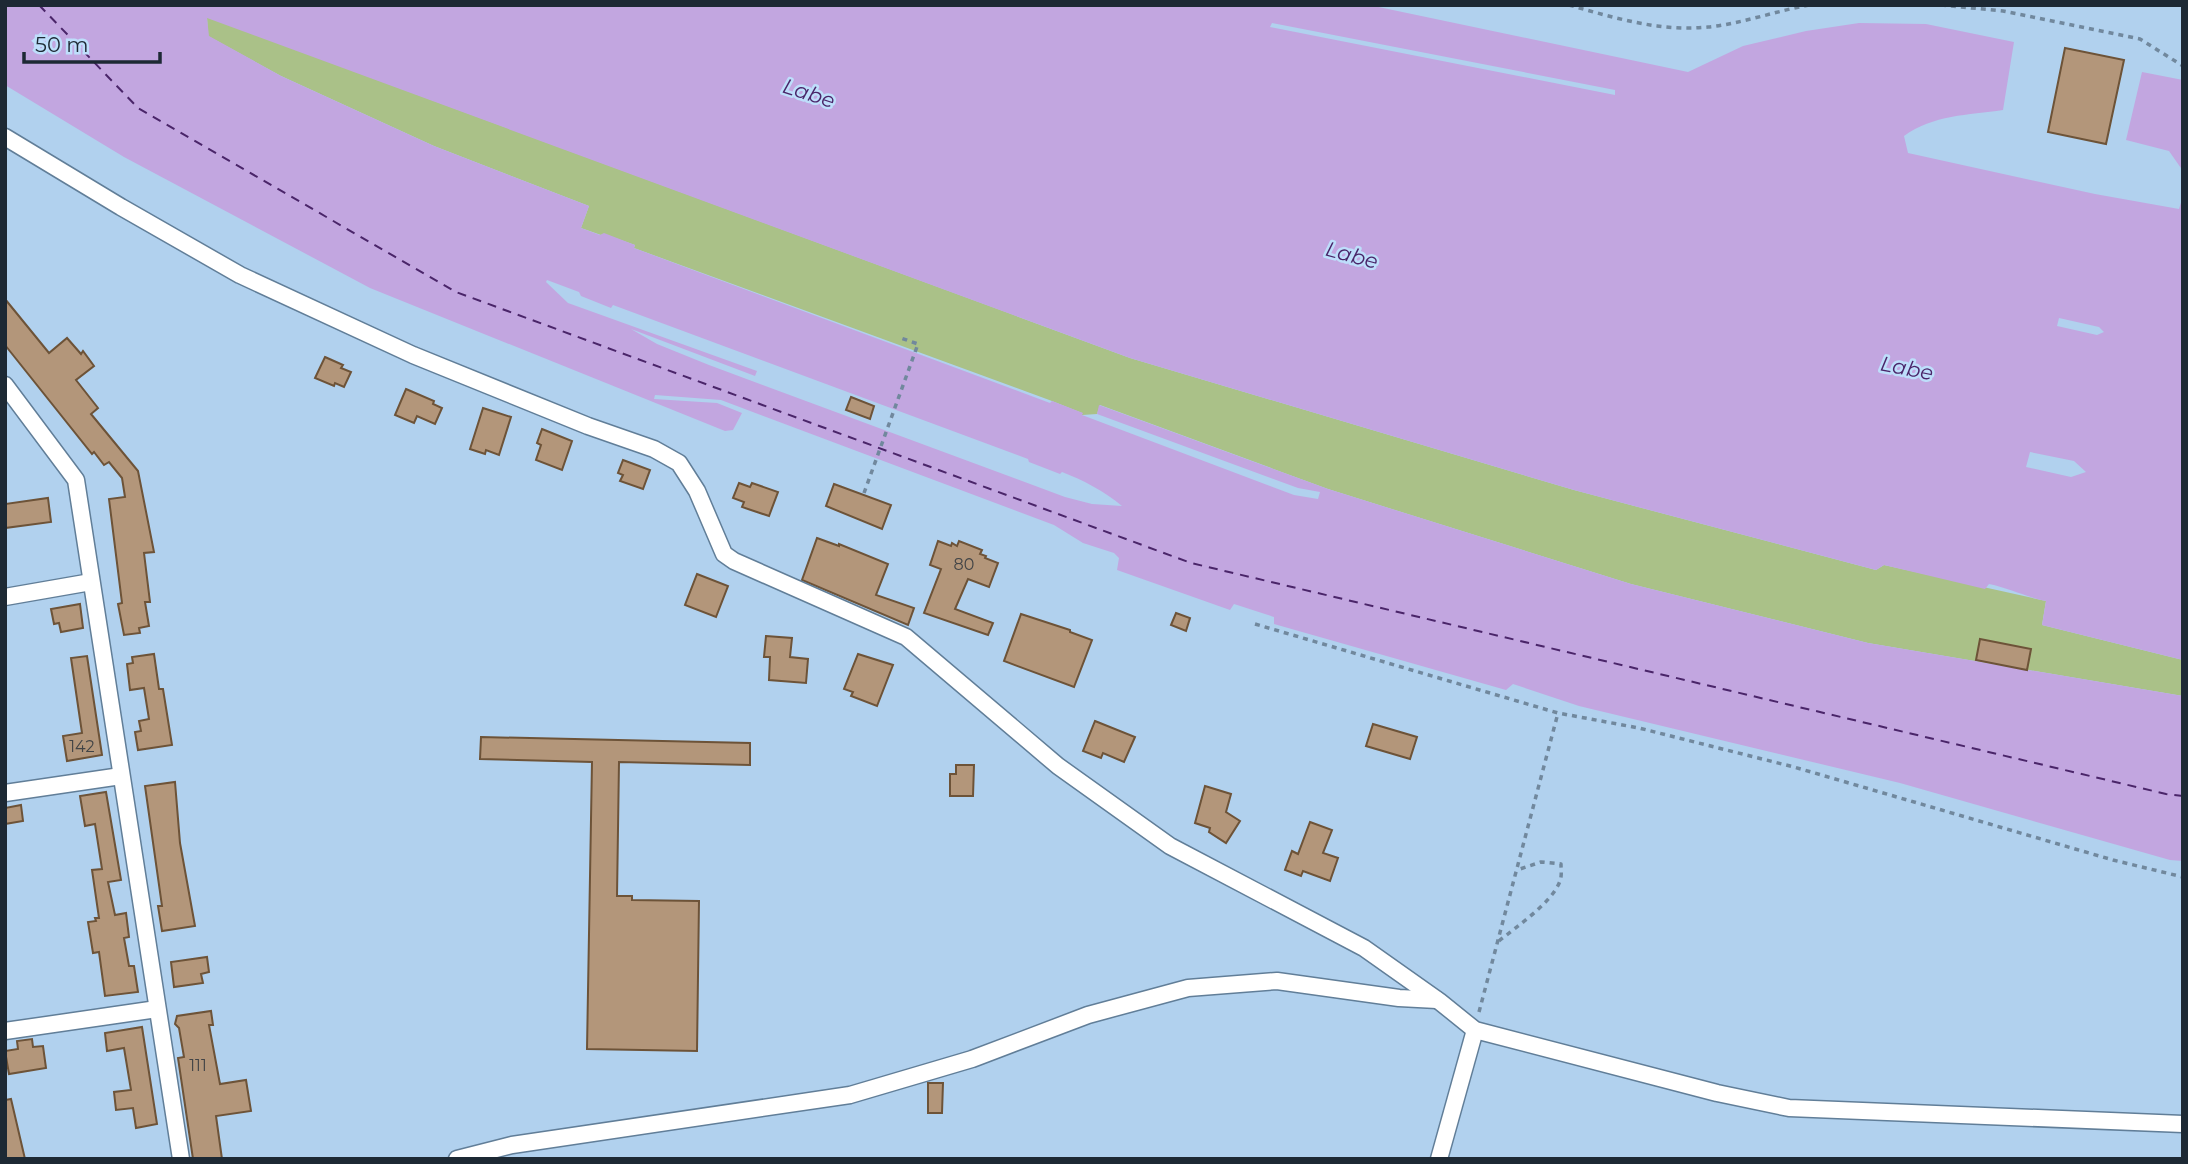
<svg xmlns="http://www.w3.org/2000/svg" width="2188" height="1164" viewBox="0 0 2188 1164" font-family="Montserrat,sans-serif">
<rect width="100%" height="100%" fill="#b1d1ee"/>
<!-- green -->
<path fill="#aac188" d="M207,17L1130,358L1574,490L1876,570L1884,565L2046,601L2042,625L2183,660V696L1868,643L1631,584L1328,489L1100,405L1097,414L1082,415V413L1052,401L634,248L635,245L604,234L601,235L581,228L589,206L434,146L281,76L208,36Z"/>
<!-- water -->
<g fill="#c2a6e0" fill-rule="evenodd">
<path d="M5,5H1369L1688,72L1743,46L1806,31L1859,23L1926,24L2014,42L2003,110C1968,115 1933,115 1904,136L1908,153L2095,194L2179,209L2183,196V660L2042,625L2046,601C2026,597 2009,588 1989,584L1985,589L1884,565L1876,570L1574,490L1130,358L207,18L209,36L281,76L434,146L589,206L581,228L600,235L604,233L635,245L634,248L1050,403L1052,401L1083,413L1082,415L1294,495L1318,499L1320,492L1298,488L1097,414L1099,405L1328,489L1631,584L1868,643L2183,696V861L2170,860L1900,783L1579,706L1513,684L1506,690L1274,624V617L1234,604L1230,610L1117,570L1119,558L1114,553L1083,543L1054,525L721,400L655,395L654,399L717,403L742,413L733,430L725,431L370,288L124,157L5,85ZM1272,23L1615,90V95L1270,27ZM547,280L579,292L581,296L611,308L613,305L1028,459L1029,462L1060,474L1062,472C1083,480 1104,491 1122,506L1092,504L1065,497L709,365L657,344L631,329L755,376L757,371L568,303L546,282ZM2059,318L2099,327L2104,332L2097,335L2057,326ZM2030,452L2074,461L2086,472L2071,477L2026,467Z"/>
<path d="M2142,72L2183,80V171L2169,151L2126,140Z"/>
</g>
<g fill="none" stroke-linecap="round" stroke-linejoin="round">
<!-- ferry -->
<path stroke="#4a2569" stroke-width="2" stroke-dasharray="9 7" stroke-linecap="butt" d="M39,5L138,108L456,292L1191,563L2166,794L2183,796"/>
</g>
<!-- building -->
<g fill="#b3967a" stroke="#6d5338" stroke-width="2">
<path d="M2065,48L2124,60L2106,144L2048,132Z"/>
<path d="M5,299L49,353L67,338L81,354L83,351L94,366L76,380L98,408L91,414L138,471L154,552L144,553L150,602H145L149,626L139,628L140,633L124,635L118,604L122,603L109,499L125,497L122,478L109,462L104,465L94,452L92,454L5,345Z"/>
<path d="M325,357L343,365L341,368L351,372L344,387L335,383L334,386L315,378Z"/>
<path d="M406,389L434,401L433,404L442,408L435,424L417,416L414,423L395,415Z"/>
<path d="M851,397L874,406L870,419L846,410Z"/>
<path d="M483,408L511,417L499,455L486,450L485,454L470,449Z"/>
<path d="M542,429L572,441L562,470L536,460L541,445L537,443Z"/>
<path d="M623,460L650,470L643,489L620,481L623,475L618,473Z"/>
<path d="M739,483L750,487L752,483L778,492L769,516L742,507L744,502L733,498Z"/>
<path d="M834,484L891,505L882,529L826,506Z"/>
<path d="M48,498L51,522L5,528V504Z"/>
<path d="M817,538L839,546V544L888,564L876,595L914,608L908,625L802,580Z"/>
<path d="M938,541L951,546L952,543L957,546L959,541L982,550L980,554L986,556L985,558L998,563L989,587L968,579L955,609L993,623L988,635L924,613L941,569L930,565Z"/>
<path d="M697,574L728,586L716,617L685,605Z"/>
<path d="M80,604L83,628L61,632L59,623L54,624L51,609Z"/>
<path d="M1176,613L1190,618L1186,631L1171,625Z"/>
<path d="M1021,614L1070,630V632L1092,640L1074,687L1004,661Z"/>
<path d="M766,636L792,638L790,657L808,659L806,683L769,680L770,657H764Z"/>
<path d="M1980,639L2031,649L2027,670L1976,660Z"/>
<path d="M154,654L159,689H163L172,745L138,750L135,732L141,731L139,721L149,719L144,688L130,690L127,664L133,663L132,657Z"/>
<path d="M858,654L893,665L877,706L851,696L853,692L844,689Z"/>
<path d="M87,656L102,755L67,761L63,736L82,733L71,658Z"/>
<path d="M1095,721L1135,737L1124,762L1103,753L1101,758L1083,751Z"/>
<path d="M1373,724L1417,737L1410,759L1366,746Z"/>
<path d="M481,737L750,743V765L619,762L617,896H632V900L699,901L697,1051L587,1049L592,762L480,759Z"/>
<path d="M956,765H974L973,796H950V774H956Z"/>
<path d="M175,782L180,843L195,926L162,931L158,906H162L145,786Z"/>
<path d="M1205,786L1231,794L1226,812L1240,821L1226,843L1209,832L1210,828L1195,823Z"/>
<path d="M106,792L121,880L108,882L115,915L126,913L129,937L124,938L129,966H134L138,992L105,996L99,952L93,953L88,922L96,921L95,918H99L92,870L102,869L95,824L85,826L80,796Z"/>
<path d="M21,805L23,821L5,824V808Z"/>
<path d="M1310,822L1332,830L1323,853L1338,858L1330,881L1303,871L1301,876L1285,870L1292,851L1298,854Z"/>
<path d="M207,957L209,972L201,974L203,983L174,987L171,962Z"/>
<path d="M211,1011L213,1025H209L220,1084L246,1080L251,1111L216,1116L222,1159H193L178,1058L184,1057L179,1028L175,1024L177,1016Z"/>
<path d="M142,1027L157,1124L136,1128L133,1108L116,1110L114,1092L131,1090L124,1048L107,1051L105,1033Z"/>
<path d="M32,1039L33,1047L43,1046L46,1068L9,1074L5,1051L18,1049L17,1041Z"/>
<path d="M928,1083H943L942,1113H928Z"/>
<path d="M11,1099L25,1159H5V1100Z"/>
</g>
<g fill="none" stroke-linecap="round" stroke-linejoin="round">
<defs>
<g id="street">
<path d="M5,137L121,207L240,275L413,355L588,426L654,449L679,463L697,491L724,554L734,561L906,637L1058,766L1170,846L1364,948L1439,1001L1475,1030L1717,1093L1789,1108L2183,1124"/>
<path d="M5,385L76,480L181,1159"/>
<path d="M5,597L91,582"/>
<path d="M5,793L121,776"/>
<path d="M5,1031L157,1009"/>
<path d="M457,1159L512,1145L850,1095L972,1059L1088,1015L1188,988L1277,981L1399,998L1437,1000"/>
<path d="M1439,1159L1475,1030"/>
</g>
</defs>
<!-- street casing -->
<use href="#street" stroke="#617e98" stroke-width="19"/>
<!-- path -->
<g stroke="#71889d" stroke-width="3.5" stroke-dasharray="5 5" stroke-linecap="butt">
<path d="M1569,5C1615,18 1660,32 1708,27C1740,24 1776,11 1809,5"/>
<path d="M1941,5L2003,11L2140,39L2183,66"/>
<path d="M864,493L918,344L898,337"/>
<path d="M1255,624L1558,713L1639,728L1794,767L2113,860L2183,877"/>
<path d="M1499,941C1517,926 1552,903 1560,881C1562,876 1561,870 1561,864L1541,862L1517,870"/>
<path d="M1479,1012L1558,713"/>
</g>
<!-- street -->
<use href="#street" stroke="#fff" stroke-width="16"/>
</g>
<g text-anchor="middle" dominant-baseline="central" stroke-width="5" stroke-linejoin="round" paint-order="stroke">
<!-- number labels -->
<g font-size="16" fill="#424446">
<text x="964" y="564">80</text>
<text x="82" y="746">142</text>
<text x="198" y="1065">111</text>
</g>
<!-- water labels -->
<g font-size="21" font-style="italic" fill="#4a2569" stroke="#bedefb">
<text transform="translate(809 93) rotate(18)">Labe</text>
<text transform="translate(1352 255) rotate(15)">Labe</text>
<text transform="translate(1907 368) rotate(11)">Labe</text>
</g>
</g>
<!-- border -->
<rect width="2188" height="1164" fill="none" stroke="#1d2934" stroke-width="14"/>
<!-- scale -->
<path d="M24 52v10h136v-10" fill="none" stroke="#1d2934" stroke-width="3.5"/>
<text x="35" y="52" font-size="21" fill="#1d2934" stroke="#bedefb" stroke-width="5" paint-order="stroke">50 m</text>
</svg>
